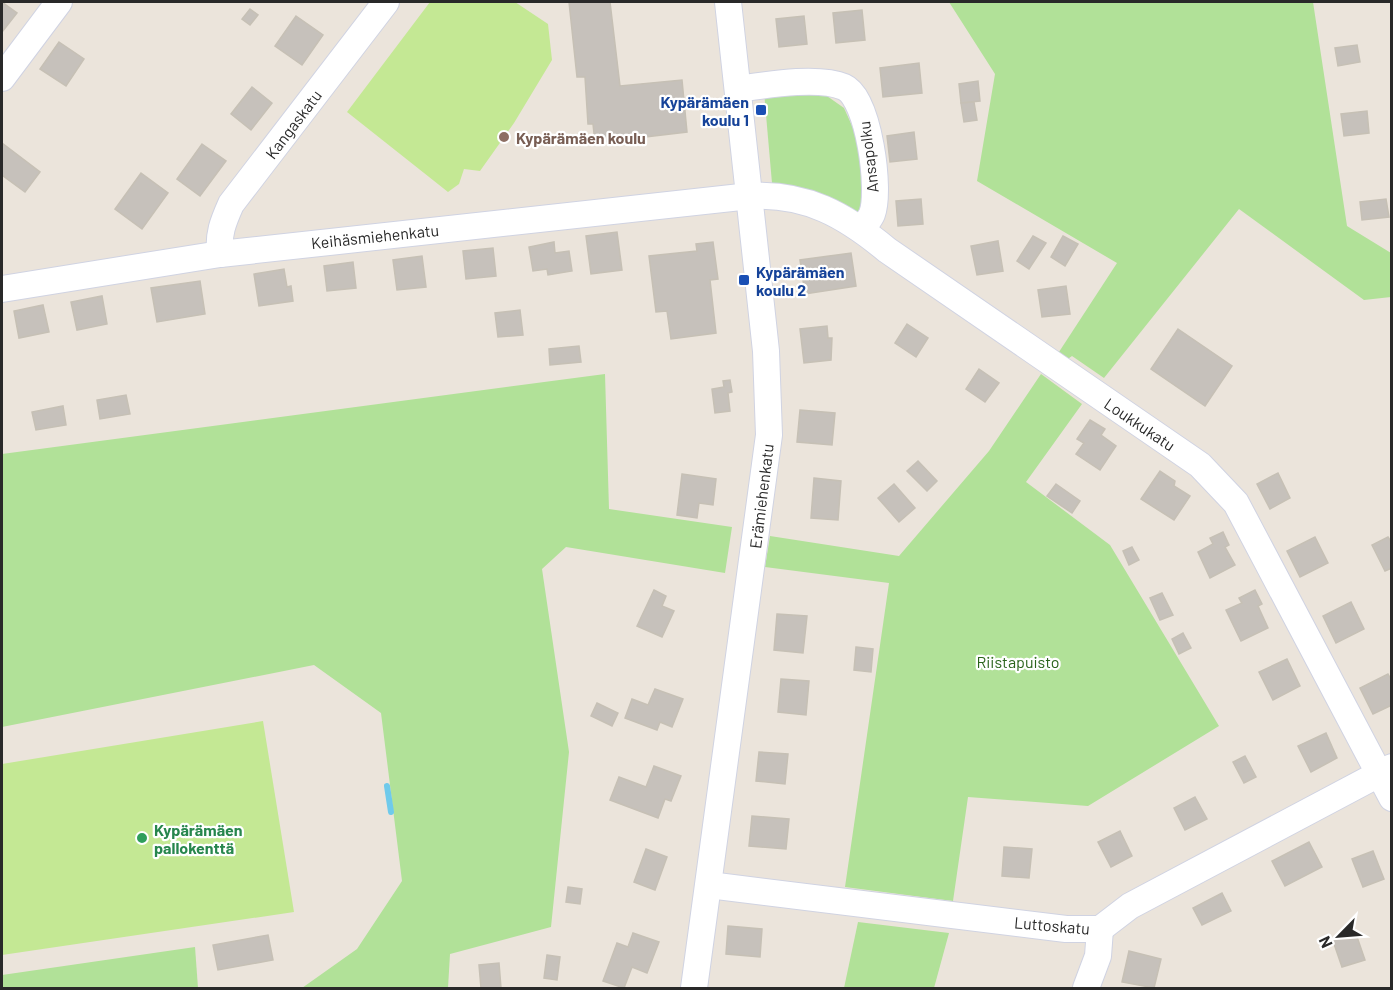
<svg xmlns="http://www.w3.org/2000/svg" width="1393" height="990" viewBox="0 0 1393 990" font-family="Barlow,sans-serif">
<rect width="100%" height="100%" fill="#ebe4db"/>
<!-- green -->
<g fill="#b1e198">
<path d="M949,2H1313L1347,226L1391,253V297L1364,300L1239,209L1104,378L1072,356L1065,361L1057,355L1117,263L977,181L995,74Z"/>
<path d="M817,89L844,108L858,139L866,206L855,215L772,183L764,92Z"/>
<path d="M605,374L609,509L732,527L725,573L566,547L542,569L569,752L551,927L450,954L448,988H302L357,949L402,881L381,713L314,665L2,727V454Z"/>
<path d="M1041,374L1082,404L1026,482L1110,545L1219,726L1088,806L968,797L953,901L845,887L889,583L765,567L770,536L899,556L989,451Z"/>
<path d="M858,922L949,933L934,988H844Z"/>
<path d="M195,947L198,988H2V975Z"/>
</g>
<!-- pitch -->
<g fill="#c4e894">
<path d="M430,2H515L548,24L552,60L514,123L480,171L464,169L459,184L448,192L347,112Z"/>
<path d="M263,721L294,912L2,955V764Z"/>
</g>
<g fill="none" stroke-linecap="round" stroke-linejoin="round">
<!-- stream -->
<path stroke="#6fcaeb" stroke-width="6" d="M387,786L391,812"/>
</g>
<!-- building -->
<g fill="#c6c1bb" stroke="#c6c0b5" stroke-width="1.5">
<path d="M2,2L17,13L2,32Z"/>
<path d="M569,2H610L620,86L682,80L687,132L595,143L593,124H588L585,77H577Z"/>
<path d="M250,9L258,15L250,25L242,19Z"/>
<path d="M862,10L865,40L836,43L833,13Z"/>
<path d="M296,16L323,35L302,65L275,46Z"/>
<path d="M804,16L807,44L779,47L776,19Z"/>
<path d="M59,42L84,59L66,86L40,69Z"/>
<path d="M1357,45L1360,62L1338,66L1335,48Z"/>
<path d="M919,63L922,93L883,97L880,68Z"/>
<path d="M978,81L980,101L961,103L959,84Z"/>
<path d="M252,87L272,103L251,130L231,114Z"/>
<path d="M974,102L977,120L964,122L961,103Z"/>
<path d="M1367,111L1369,133L1344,136L1341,114Z"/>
<path d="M914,132L917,159L890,162L887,136Z"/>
<path d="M2,143L40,172L25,192L2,175Z"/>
<path d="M202,144L226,161L200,196L177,179Z"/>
<path d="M141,173L168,193L142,229L115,209Z"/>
<path d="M921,199L923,224L898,226L896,201Z"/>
<path d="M1386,199L1389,217L1362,220L1360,202Z"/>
<path d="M617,232L622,270L591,274L586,236Z"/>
<path d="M1033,236L1046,243L1029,269L1017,261Z"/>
<path d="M1063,236L1078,244L1065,266L1051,257Z"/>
<path d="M998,241L1003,271L977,275L971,246Z"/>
<path d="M554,242L555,253L569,251L572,271L548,275L547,269L533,271L529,247Z"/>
<path d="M713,242L718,279L710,280L716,333L671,339L667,311L656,312L649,256L697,251L696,244Z"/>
<path d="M493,248L496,276L466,279L463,251Z"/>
<path d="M851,253L856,286L805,294L800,260Z"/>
<path d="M422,256L426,287L397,290L393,260Z"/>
<path d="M353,262L356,288L327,291L324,266Z"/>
<path d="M284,269L287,287L291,286L293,301L259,306L254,274Z"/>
<path d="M200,281L205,314L157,322L151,288Z"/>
<path d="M1066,286L1070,314L1042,317L1038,290Z"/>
<path d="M102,296L107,324L77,330L71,302Z"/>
<path d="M43,305L49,332L19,338L14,311Z"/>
<path d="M520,310L523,335L498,337L495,313Z"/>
<path d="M907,324L928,338L916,357L895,343Z"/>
<path d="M827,326L828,338H832L831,360L804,363L800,329Z"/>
<path d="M1178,329L1232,366L1205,406L1151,369Z"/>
<path d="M579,346L581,362L550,365L549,349Z"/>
<path d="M979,369L999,383L985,402L966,389Z"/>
<path d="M730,380L732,392L728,393L730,411L715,413L712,389L724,387L723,381Z"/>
<path d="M126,395L130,414L100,419L97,400Z"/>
<path d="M63,406L66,425L36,430L32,412Z"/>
<path d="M800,410L835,413L832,445L797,442Z"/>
<path d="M1090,420L1105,429L1101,435L1116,446L1100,470L1076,454L1084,443L1077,439Z"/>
<path d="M918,461L937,481L927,491L907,471Z"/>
<path d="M1160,471L1175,481L1174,486L1190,496L1174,520L1141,499Z"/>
<path d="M1278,473L1290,498L1270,509L1257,484Z"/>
<path d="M682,474L716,479L713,505L699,503L697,518L677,515Z"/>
<path d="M814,478L841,481L838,520L811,518Z"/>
<path d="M894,484L915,508L899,522L878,498Z"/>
<path d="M1056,484L1080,501L1072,513L1047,496Z"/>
<path d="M1223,532L1229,545L1225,547L1235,565L1210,578L1198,552L1213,544L1210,538Z"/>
<path d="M1315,537L1328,563L1300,577L1287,551Z"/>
<path d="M1388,537L1392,543V568L1385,571L1372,545Z"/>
<path d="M1132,547L1139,560L1129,565L1123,551Z"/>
<path d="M654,590L666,596L662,606L674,611L662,637L637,626Z"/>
<path d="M1255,590L1262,604L1258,606L1268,628L1241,641L1226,610L1242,603L1239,598Z"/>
<path d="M1162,593L1173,615L1160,620L1150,598Z"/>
<path d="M1351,602L1364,629L1336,643L1323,616Z"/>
<path d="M777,614L807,616L803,653L774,650Z"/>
<path d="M1183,633L1191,648L1179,654L1172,639Z"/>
<path d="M856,647L873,649L871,672L854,670Z"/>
<path d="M1287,659L1300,686L1273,700L1259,672Z"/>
<path d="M1388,674L1392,681V705L1373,714L1360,688Z"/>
<path d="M781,679L809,681L806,715L778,712Z"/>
<path d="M655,689L683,699L672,727L660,722L657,730L625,718L632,699L648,705Z"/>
<path d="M597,703L618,713L612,726L591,716Z"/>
<path d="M1326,733L1337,758L1311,772L1298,746Z"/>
<path d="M759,752L788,754L785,784L756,781Z"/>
<path d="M1245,756L1256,777L1244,783L1233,762Z"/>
<path d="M654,766L681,776L671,801L665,799L658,818L610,800L619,777L646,787Z"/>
<path d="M1195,797L1207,819L1185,830L1174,808Z"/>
<path d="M752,816L789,819L786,849L749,846Z"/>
<path d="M1120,831L1132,856L1111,867L1098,842Z"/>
<path d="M1309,842L1322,867L1285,886L1272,861Z"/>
<path d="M1004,847L1032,849L1029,878L1002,876Z"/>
<path d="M646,849L667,857L655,890L634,882Z"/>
<path d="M1373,851L1384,879L1363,887L1352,859Z"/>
<path d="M568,887L582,889L580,904L566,902Z"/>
<path d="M1222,893L1231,911L1202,925L1193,908Z"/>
<path d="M728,926L762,929L760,957L726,954Z"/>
<path d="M1355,931L1365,960L1342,967L1332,938Z"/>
<path d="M633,933L659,942L647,973L632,967L624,988L603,981L617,943L628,947Z"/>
<path d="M268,935L273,960L218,970L213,945Z"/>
<path d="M1129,951L1161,959L1154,988L1122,982Z"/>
<path d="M547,955L560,957L557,980L544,978Z"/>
<path d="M499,963L501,988H481L479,965Z"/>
</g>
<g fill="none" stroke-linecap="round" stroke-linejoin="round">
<defs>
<g id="minor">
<path d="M2,78L59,2"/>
<path d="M738,89C766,85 818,76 844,87C869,98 881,191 872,214C870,219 865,224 862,229"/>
<path d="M220,254C218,234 223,222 231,204L386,2"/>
<path d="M2,289L220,254L750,196C806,193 845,215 887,250L1200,465L1236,503L1392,798"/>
<path d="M709,885L1066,929H1100L1130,906L1392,767"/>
<path d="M694,988L769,435L766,351L728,2"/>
<path d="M1086,988L1098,956L1100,929"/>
</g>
</defs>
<!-- minor casing -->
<use href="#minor" stroke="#d0d3e2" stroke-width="28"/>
<!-- minor -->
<use href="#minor" stroke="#fff" stroke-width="26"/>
</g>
<!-- markers -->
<g fill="#1a4fb4" stroke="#fff" stroke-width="2">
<rect x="755" y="104" width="12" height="12" rx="3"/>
<rect x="738" y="274" width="12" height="12" rx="3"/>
</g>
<circle fill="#8d6e63" stroke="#fff" stroke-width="2" cx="504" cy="137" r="6"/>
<circle fill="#2e9e5b" stroke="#fff" stroke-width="2" cx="142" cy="838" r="6"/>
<g text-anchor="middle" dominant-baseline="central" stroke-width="4.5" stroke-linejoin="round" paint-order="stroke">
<!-- transit labels -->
<g font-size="16" font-weight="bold" fill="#164399" stroke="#fff" text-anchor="end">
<text x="749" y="101">Kypärämäen<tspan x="749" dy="18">koulu 1</tspan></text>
<text x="756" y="271" text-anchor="start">Kypärämäen<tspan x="756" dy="18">koulu 2</tspan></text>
</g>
<!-- street labels -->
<g font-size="16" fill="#292929" stroke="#fff">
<text transform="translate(293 124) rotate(-53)">Kangaskatu</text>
<text transform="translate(868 157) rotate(-97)">Ansapolku</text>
<text transform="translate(375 236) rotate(-6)">Keihäsmiehenkatu</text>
<text transform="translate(1140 424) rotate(34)">Loukkukatu</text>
<text transform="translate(761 496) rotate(-83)">Erämiehenkatu</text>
<text transform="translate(1052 925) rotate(5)">Luttoskatu</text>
</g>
<!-- education labels -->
<g font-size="16" font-weight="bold" fill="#785e54" stroke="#fff" text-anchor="start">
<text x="516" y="137">Kypärämäen koulu</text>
</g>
<!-- park labels -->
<g font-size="16" fill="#2a641b" stroke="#fff">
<text x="1018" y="661">Riistapuisto</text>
</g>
<!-- leisure labels -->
<g font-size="16" font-weight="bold" fill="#27864d" stroke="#fff" text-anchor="start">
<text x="154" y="829">Kypärämäen<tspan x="154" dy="18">pallokenttä</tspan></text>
</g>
</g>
<!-- border -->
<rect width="1393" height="990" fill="none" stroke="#292929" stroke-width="6"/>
<!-- north arrow -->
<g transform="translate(1339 936) rotate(245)" stroke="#ffffff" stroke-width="4.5" paint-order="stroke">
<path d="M0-4.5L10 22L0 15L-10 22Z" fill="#292929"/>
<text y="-9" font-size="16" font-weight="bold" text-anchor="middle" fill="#292929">N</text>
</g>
</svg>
